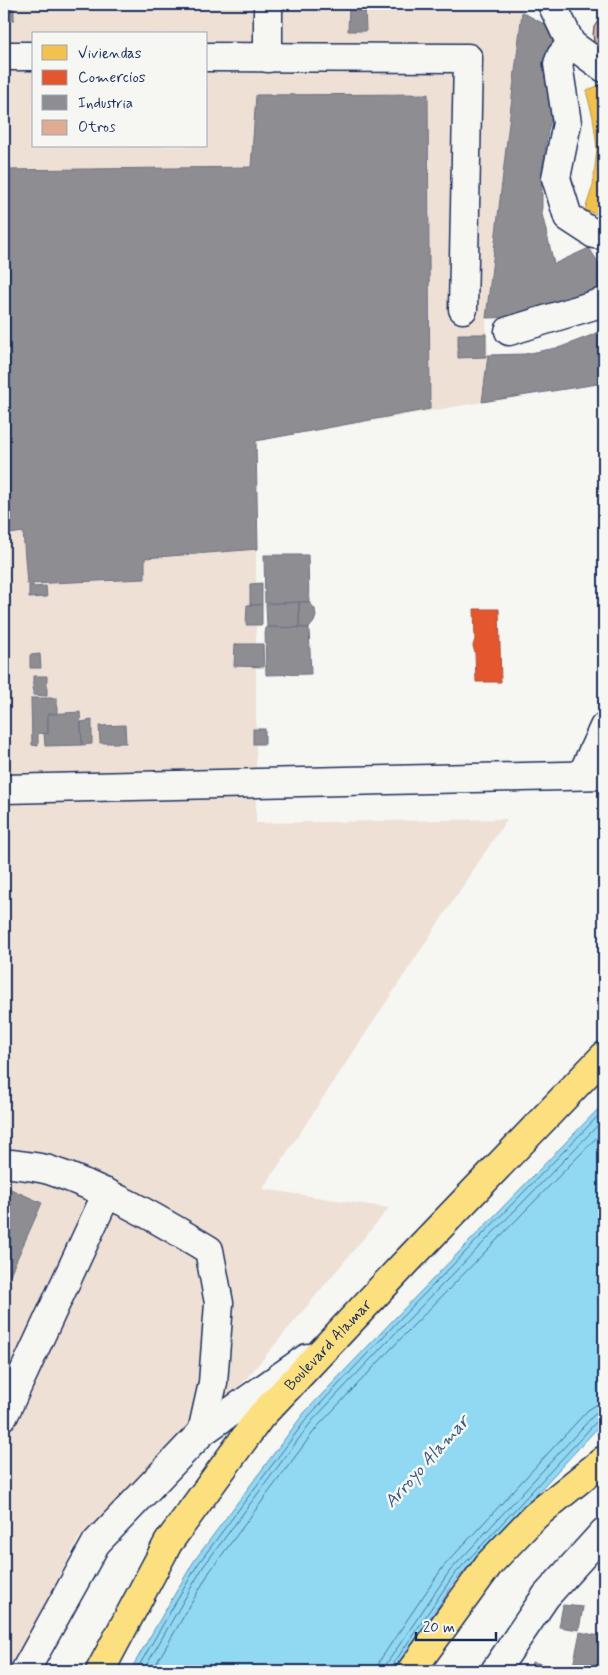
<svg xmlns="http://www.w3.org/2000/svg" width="608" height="1675" viewBox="0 0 608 1675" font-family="Mynerve,sans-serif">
<rect width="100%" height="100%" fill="#f6f6f2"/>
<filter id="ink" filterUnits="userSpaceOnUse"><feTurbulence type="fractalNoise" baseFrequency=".02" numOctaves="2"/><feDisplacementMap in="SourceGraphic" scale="10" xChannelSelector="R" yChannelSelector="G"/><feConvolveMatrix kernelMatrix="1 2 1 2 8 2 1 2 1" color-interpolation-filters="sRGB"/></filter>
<g filter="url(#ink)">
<!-- built -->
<path fill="#efe0d6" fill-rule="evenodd" d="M4,4H526L522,12L486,318L488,355L482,402L256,441V823L507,819L263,1189L389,1208L242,1384L79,1538L10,1671H4ZM34,34H206V146H34Z"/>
<!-- water -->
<path fill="#91d8f2" stroke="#6294b7" d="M604,1103V1421L457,1579L394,1671H130L194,1561L304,1413L395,1318Z"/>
<!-- homes -->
<path fill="#f2c14e" stroke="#b29553" d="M604,83V217L585,210L593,185L597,148L593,117L586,91Z"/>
<!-- shops -->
<path fill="#e4572e" stroke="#a84b3c" d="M474,609H499L501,682H476L475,653L473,646L475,639Z"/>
<!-- industry -->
<g fill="#8d8d92" stroke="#6b7182">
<path d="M349,6H365L366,31H348Z"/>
<path d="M4,8L14,9V20H4Z"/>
<path d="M522,12L557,31L560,83L548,131L542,173V214L554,264L589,248L604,271V290L532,317L486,318Z"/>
<path d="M428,94L430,409L256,441L258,549L145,558V579L27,584L23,532L4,535V170L251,167L256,95Z"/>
<path d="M604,328V383L482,402L488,355L525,354L561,347L592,335Z"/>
<path d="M458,334H486V357L458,358Z"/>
<path d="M264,555H308L309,602L265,603Z"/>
<path d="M262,583V605H250V584Z"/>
<path d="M29,585H33L34,587L46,586L47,597L29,598Z"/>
<path d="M299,602H309L315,609L316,616L314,622L309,628H299Z"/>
<path d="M299,602V628L267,627L266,604Z"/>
<path d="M247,605H262V625H246Z"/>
<path d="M267,627L309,628L311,674L266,675L265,628Z"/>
<path d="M235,644H263L264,667L234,666Z"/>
<path d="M40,654L41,668H30V655Z"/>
<path d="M33,676H47V696L33,695Z"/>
<path d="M31,698H57V714H48V734L38,733V746L32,745Z"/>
<path d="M80,712L82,745L45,746L44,733L48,734V714Z"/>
<path d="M92,720V744L82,745L81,722Z"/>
<path d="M125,725L126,743H100L99,726Z"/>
<rect x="253" y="729" width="12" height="15"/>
<path d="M4,1186L42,1203L4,1288Z"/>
<path d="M563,1605L583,1607L579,1630L559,1627Z"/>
<path d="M580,1632L604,1637V1649L599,1671H572Z"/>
<path d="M532,1662L543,1664L541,1671H530Z"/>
</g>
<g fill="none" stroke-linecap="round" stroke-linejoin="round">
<!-- shore -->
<g stroke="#4a7399" stroke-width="1">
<path d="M136,1671L198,1564L308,1417L398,1321L604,1110"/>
<path d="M143,1671L203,1567L312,1421L403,1325L604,1119"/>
<path d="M152,1671L210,1571L318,1426L408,1331L604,1130"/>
<path d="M377,1671L380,1660L443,1567L588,1410L596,1405L604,1404"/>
<path d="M384,1671L387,1663L449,1572L594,1415L599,1412H604"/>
<path d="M391,1671L392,1666L453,1576L598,1420L604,1418"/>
</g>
</g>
<!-- building -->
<path fill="#dfab93" stroke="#1b2f5e" d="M604,15V55L598,49L594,42L593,35L594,27L598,21Z"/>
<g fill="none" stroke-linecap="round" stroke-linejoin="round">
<defs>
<g id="minor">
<path d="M552,4L571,44L604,68"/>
<path d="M571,44L561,56L558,64L567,123L556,178L568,217L594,234L604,235"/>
<path d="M4,56H34"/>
<path d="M206,57L468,58L463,309"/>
<path d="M268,58V4"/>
<path d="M509,331L604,302"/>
<path d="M582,775L604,727"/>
<path d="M4,789L604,775"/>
<path d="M4,1163C18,1165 35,1166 49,1170C106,1189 158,1219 209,1250L219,1303L213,1383L202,1432"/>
<path d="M4,1415L107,1193"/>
<path d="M25,1671L96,1543L202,1432L307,1358"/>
<path d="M495,1671L546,1596L604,1532"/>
</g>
<g id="highway">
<path id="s1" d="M100,1671L168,1543L260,1417L410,1258L604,1056"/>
<path d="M411,1671L489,1564L535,1516L604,1460"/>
</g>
</defs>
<!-- minor casing -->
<use href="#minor" stroke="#1b2f5e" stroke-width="31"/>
<!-- highway casing -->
<use href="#highway" stroke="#1b2f5e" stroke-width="31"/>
<!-- minor -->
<use href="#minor" stroke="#f6f6f2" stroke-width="28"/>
<!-- highway -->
<use href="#highway" stroke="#fce080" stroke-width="28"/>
</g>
</g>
<g text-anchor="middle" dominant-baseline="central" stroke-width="5" stroke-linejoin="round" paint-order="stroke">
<!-- street labels -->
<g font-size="16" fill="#1b2f5e" stroke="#f6f6f2">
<text stroke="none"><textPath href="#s1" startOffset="400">Boulevard Alamar</textPath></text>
</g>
<!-- water labels -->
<g font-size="18" font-style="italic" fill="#385983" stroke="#f6f6f2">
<text transform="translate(427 1462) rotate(-48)">Arroyo Alamar</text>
</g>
</g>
<!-- margin -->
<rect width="608" height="1675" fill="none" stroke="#f6f6f2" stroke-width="20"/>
<rect x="10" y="10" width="588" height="1655" fill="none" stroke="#1b2f5e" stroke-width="2" filter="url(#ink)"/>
<!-- legend -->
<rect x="32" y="32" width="175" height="115" fill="#f6f6f2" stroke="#9ea6b7"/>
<rect x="42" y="45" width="25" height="15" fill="#f2c14e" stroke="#9ea6b7"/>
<text x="78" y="58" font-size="15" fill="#1b2f5e">Viviendas</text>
<rect x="42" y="70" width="25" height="15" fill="#e4572e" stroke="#9ea6b7"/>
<text x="78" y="82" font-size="15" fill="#1b2f5e">Comercios</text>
<rect x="42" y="95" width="25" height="15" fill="#8d8d92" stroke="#9ea6b7"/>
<text x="78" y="108" font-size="15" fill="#1b2f5e">Industria</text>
<rect x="42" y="120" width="25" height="15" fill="#dfab93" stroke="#9ea6b7"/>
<text x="78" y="132" font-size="15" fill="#1b2f5e">Otros</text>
<!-- scale -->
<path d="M416 1632v8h80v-8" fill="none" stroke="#1b2f5e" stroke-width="2.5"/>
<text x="423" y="1632" font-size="15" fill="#1b2f5e" stroke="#f6f6f2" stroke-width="4" paint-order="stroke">20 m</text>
</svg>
